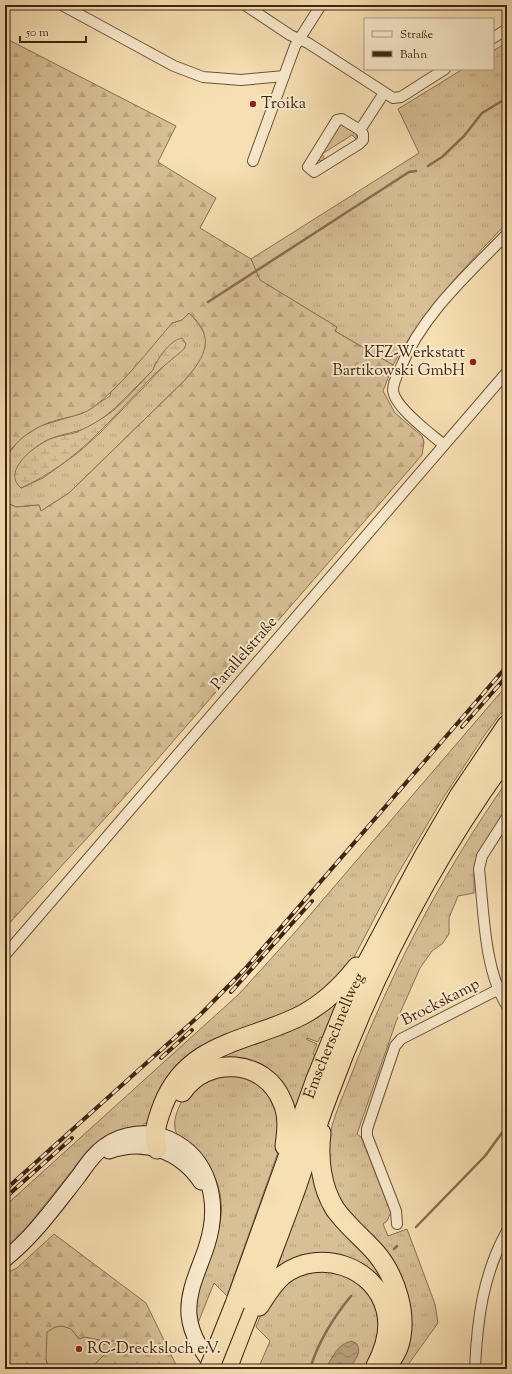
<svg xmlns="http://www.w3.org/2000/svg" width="512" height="1374" viewBox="0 0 512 1374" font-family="'Sorts Mill Goudy',serif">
<defs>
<pattern id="grass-tufts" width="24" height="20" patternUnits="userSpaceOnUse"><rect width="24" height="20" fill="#d7bf96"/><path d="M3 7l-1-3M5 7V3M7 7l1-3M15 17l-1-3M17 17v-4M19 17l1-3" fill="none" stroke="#baa480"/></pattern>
<pattern id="forest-firs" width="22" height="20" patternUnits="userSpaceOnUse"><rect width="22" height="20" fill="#d7bf96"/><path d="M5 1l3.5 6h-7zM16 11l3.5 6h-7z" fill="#baa480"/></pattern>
<pattern id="wetland-marsh" width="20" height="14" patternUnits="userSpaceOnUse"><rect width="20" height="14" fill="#d7bf96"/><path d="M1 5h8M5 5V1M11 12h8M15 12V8" fill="none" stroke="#baa480"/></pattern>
<pattern id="water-waves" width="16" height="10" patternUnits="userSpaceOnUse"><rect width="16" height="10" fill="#b79f7b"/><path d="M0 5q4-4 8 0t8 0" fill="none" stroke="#968163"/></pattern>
</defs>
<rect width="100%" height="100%" fill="#f6dfb2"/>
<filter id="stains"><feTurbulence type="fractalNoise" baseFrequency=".005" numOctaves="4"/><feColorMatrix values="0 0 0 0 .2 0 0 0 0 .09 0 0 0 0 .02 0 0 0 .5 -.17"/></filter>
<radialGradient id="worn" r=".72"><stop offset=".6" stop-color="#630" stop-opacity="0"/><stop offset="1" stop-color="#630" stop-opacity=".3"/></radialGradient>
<!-- grass -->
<g fill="url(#grass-tufts)" stroke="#8a7253" fill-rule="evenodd">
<path d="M507,42V223C462,270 425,308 393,365L335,331L337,327L259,280L251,259L419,153L398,109L463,69H493V51Z"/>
<path d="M342,123L357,133V140L352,135L322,154L325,160L320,161L318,158L336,126Z"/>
<path d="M189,313C216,340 208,354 185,380L69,493L41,511L39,505L16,507L5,502V458L20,439L40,426L83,413L110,396L111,390L172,323L182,320ZM156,362L164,366L100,433L79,452L43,478L21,488L17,469C27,452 43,439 62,435C72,432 80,431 89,427C114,413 132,390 153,370Z"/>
<path d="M507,685V705L486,733L443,798L396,877L350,965L307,1005L212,1043L147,1122L141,1127L86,1153L19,1237L5,1249V1206L239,994L297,930Z"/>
<path d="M507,781V808L480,850L474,871V893L458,896L449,918V934L442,944L432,951L420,968L396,1022L357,1134L361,1137L391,1212L387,1221L383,1224L388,1236L407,1229L435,1304L438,1323L405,1369H396L408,1322C392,1291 375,1261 359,1231C346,1207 329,1189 328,1160C326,1129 342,1100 352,1073C392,970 444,871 507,781Z"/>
<path d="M343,989L323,1038L320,1037L318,1042L307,1038L306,1039L317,1044L313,1054L316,1056L292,1119L273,1078L194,1071Z"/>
<path d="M209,1075H251L277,1101L281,1140L277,1155L227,1296L214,1283L198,1323C196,1311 195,1299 198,1287C204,1257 225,1231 221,1200C219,1182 210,1164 197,1152C191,1146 182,1142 177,1134C170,1122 180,1102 188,1092C193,1086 202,1080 209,1075Z"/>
<path d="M314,1164L383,1273L392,1329L354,1265L274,1277Z"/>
<path d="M332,1267L367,1286L383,1324L368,1369H258L270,1341L256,1327L266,1302L295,1273Z"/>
</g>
<!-- forest -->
<g fill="url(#forest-firs)" stroke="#8a7253">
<path d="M5,38L176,126L158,162L216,198L200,228L251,259L260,280L337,327L335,331L393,365L383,391L395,413L422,436L424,442L422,455L129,792L5,928V502L16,507L39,505L41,511L69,493L185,380C206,356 216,337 189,313L182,320L172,323C148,351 124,383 95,406C85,414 73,416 61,419C37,425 18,437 5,458Z"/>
<path d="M54,1234L146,1303L178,1369H90L108,1351L117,1347L114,1340L104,1345L79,1339L71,1329L46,1359L49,1369H5V1274L17,1268Z"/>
</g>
<!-- wetland -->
<path fill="url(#wetland-marsh)" stroke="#8a7253" d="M182,338L186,344L184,349C174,358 163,366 154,375C109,420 80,461 21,488C0,471 37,443 53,438C61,435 70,435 77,432C90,426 103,419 114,410C128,398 140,383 153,370C157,359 170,340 182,338Z"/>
<!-- pitch -->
<path fill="#d7bf96" stroke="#8a7253" d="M62,1326L71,1329L79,1339L84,1337L100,1340L104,1345L114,1340L117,1347L108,1351L90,1369H49L46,1359L47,1332L55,1327Z"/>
<!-- water -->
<path fill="url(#water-waves)" stroke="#876e50" d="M352,1341L357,1344C362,1354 354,1360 350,1369H326C331,1358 339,1343 352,1341Z"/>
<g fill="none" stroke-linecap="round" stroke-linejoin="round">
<!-- stream -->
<g stroke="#876e50" stroke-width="2.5">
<path d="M428,166L442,157L464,136L482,113L507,98"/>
<path d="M208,302L409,172L416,171"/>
<path d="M416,1227L485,1156L507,1126"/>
<path d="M394,1249L397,1246"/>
<path d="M310,1369C318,1342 333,1318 351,1296"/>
</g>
<defs>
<g id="street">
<path d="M62,5L174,66L203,77L241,80L284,76"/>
<path d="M245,5L290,35L308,43L393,98L401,97L445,69"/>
<path d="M493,38L507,29"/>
<path d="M360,130L363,134V140L359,144L314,172L308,167L337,120L342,119L360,130L384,93"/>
<path d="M253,161L295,46L321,5"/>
<path d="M444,445C431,434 394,407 393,390C393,383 397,375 400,369C422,315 467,275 507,234"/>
<path d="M507,817L482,856L479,869C484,912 484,970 507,1006"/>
<path d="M5,955L507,372"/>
<path d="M397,1224L396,1211L367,1136V1129L395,1046L401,1039L507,985"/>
<path d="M475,1369C477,1320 483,1274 507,1231"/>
</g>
<g id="secondary">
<path d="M109,1151C144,1138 180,1151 201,1182"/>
<path d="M5,1259C34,1236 55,1206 78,1177C86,1166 93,1154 105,1146C123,1133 148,1130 169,1139C211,1158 220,1204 207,1245C200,1268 187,1290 189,1315C191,1336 203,1353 215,1369"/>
</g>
<g id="highway">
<path d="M182,1092C207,1055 265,1059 282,1101C289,1115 287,1131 285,1146"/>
<path d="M321,1133C318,1158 321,1187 335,1209C347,1226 363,1238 376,1253C396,1277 408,1315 399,1345C397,1353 390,1361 386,1369"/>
<path d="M157,1149C153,1131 157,1121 163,1105C188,1041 250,1042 302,1015C323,1004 342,986 357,967"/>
<path id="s1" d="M235,1304L316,1079L351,993L424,856L459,796L507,725"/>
<path d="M259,1306C266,1295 273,1283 283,1275C319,1248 375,1266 386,1310C391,1329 385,1349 376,1366"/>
<path d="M227,1369C250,1308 275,1247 297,1185C307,1156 316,1127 327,1098C371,978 432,859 507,756"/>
</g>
</defs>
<!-- street casing -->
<use href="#street" stroke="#6c5338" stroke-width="12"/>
<!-- secondary casing -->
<use href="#secondary" stroke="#3e2410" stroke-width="17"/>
<!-- highway casing -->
<use href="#highway" stroke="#3e2410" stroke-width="21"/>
<!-- street -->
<use href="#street" stroke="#f9eacd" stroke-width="10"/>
<!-- secondary -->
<use href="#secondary" stroke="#f9eacd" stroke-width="15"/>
<!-- highway -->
<use href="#highway" stroke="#f6dfb2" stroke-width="19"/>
<defs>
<g id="rail">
<path d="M462,727L507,676"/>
<path d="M231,992L312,901"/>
<path d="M161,1058L192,1030"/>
<path d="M5,1190L200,1015L245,969L507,666"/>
<path d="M5,1198L72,1138"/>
</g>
</defs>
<!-- rail casing -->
<use href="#rail" stroke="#3e2410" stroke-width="4"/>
<!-- rail -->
<use href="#rail" stroke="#f9eacd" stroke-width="2.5" stroke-dasharray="8" stroke-linecap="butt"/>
<defs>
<path id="highway-bridge" d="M209,1369L235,1304"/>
</defs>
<!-- highway-bridge casing -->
<use href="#highway-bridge" stroke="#3e2410" stroke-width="21" stroke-linecap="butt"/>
<!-- highway-bridge -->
<use href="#highway-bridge" stroke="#f6dfb2" stroke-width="19"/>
</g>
<!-- markers -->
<g fill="#8f2418" stroke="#f9eacd" stroke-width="1.5">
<circle cx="253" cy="104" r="4"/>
<circle cx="473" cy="362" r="4"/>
<circle cx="79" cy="1349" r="4"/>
</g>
<g text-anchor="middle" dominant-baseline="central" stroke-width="4" stroke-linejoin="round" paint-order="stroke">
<!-- poi labels -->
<g font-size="16" fill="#3e2410" stroke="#f9eacd" text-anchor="start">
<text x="261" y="104">Troika</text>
<text x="465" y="353" text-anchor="end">KFZ-Werkstatt<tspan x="465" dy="18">Bartikowski GmbH</tspan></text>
<text x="87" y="1349">RC-Drecksloch e.V.</text>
</g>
<!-- street labels -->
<g font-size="16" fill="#3e2410" stroke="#f9eacd">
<text transform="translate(245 654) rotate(-49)">Parallelstraße</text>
<text transform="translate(441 1003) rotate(-27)">Brockskamp</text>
<text stroke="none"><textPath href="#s1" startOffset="286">Emscherschnellweg</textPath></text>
</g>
</g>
<!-- margin -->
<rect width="512" height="1374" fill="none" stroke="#f6dfb2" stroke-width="20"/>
<rect x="6" y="6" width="500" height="1362" fill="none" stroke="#3e2410" stroke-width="2"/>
<rect x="10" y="10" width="492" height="1354" fill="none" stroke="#3e2410"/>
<!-- legend -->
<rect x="364" y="18" width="130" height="52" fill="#f9eacd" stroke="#ae9b81"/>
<rect x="372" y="31" width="20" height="6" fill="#f9eacd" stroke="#ae9b81"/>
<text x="400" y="38" font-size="12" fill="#3e2410">Straße</text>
<rect x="372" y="51" width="20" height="6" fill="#3e2410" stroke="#ae9b81"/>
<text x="400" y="58" font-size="12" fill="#3e2410">Bahn</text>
<!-- scale -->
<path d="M20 36v6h66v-6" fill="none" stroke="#3e2410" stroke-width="2"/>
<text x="26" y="36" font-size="12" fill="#3e2410" stroke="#f9eacd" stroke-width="3" paint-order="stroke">50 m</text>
<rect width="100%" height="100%" filter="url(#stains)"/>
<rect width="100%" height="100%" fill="url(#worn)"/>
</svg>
